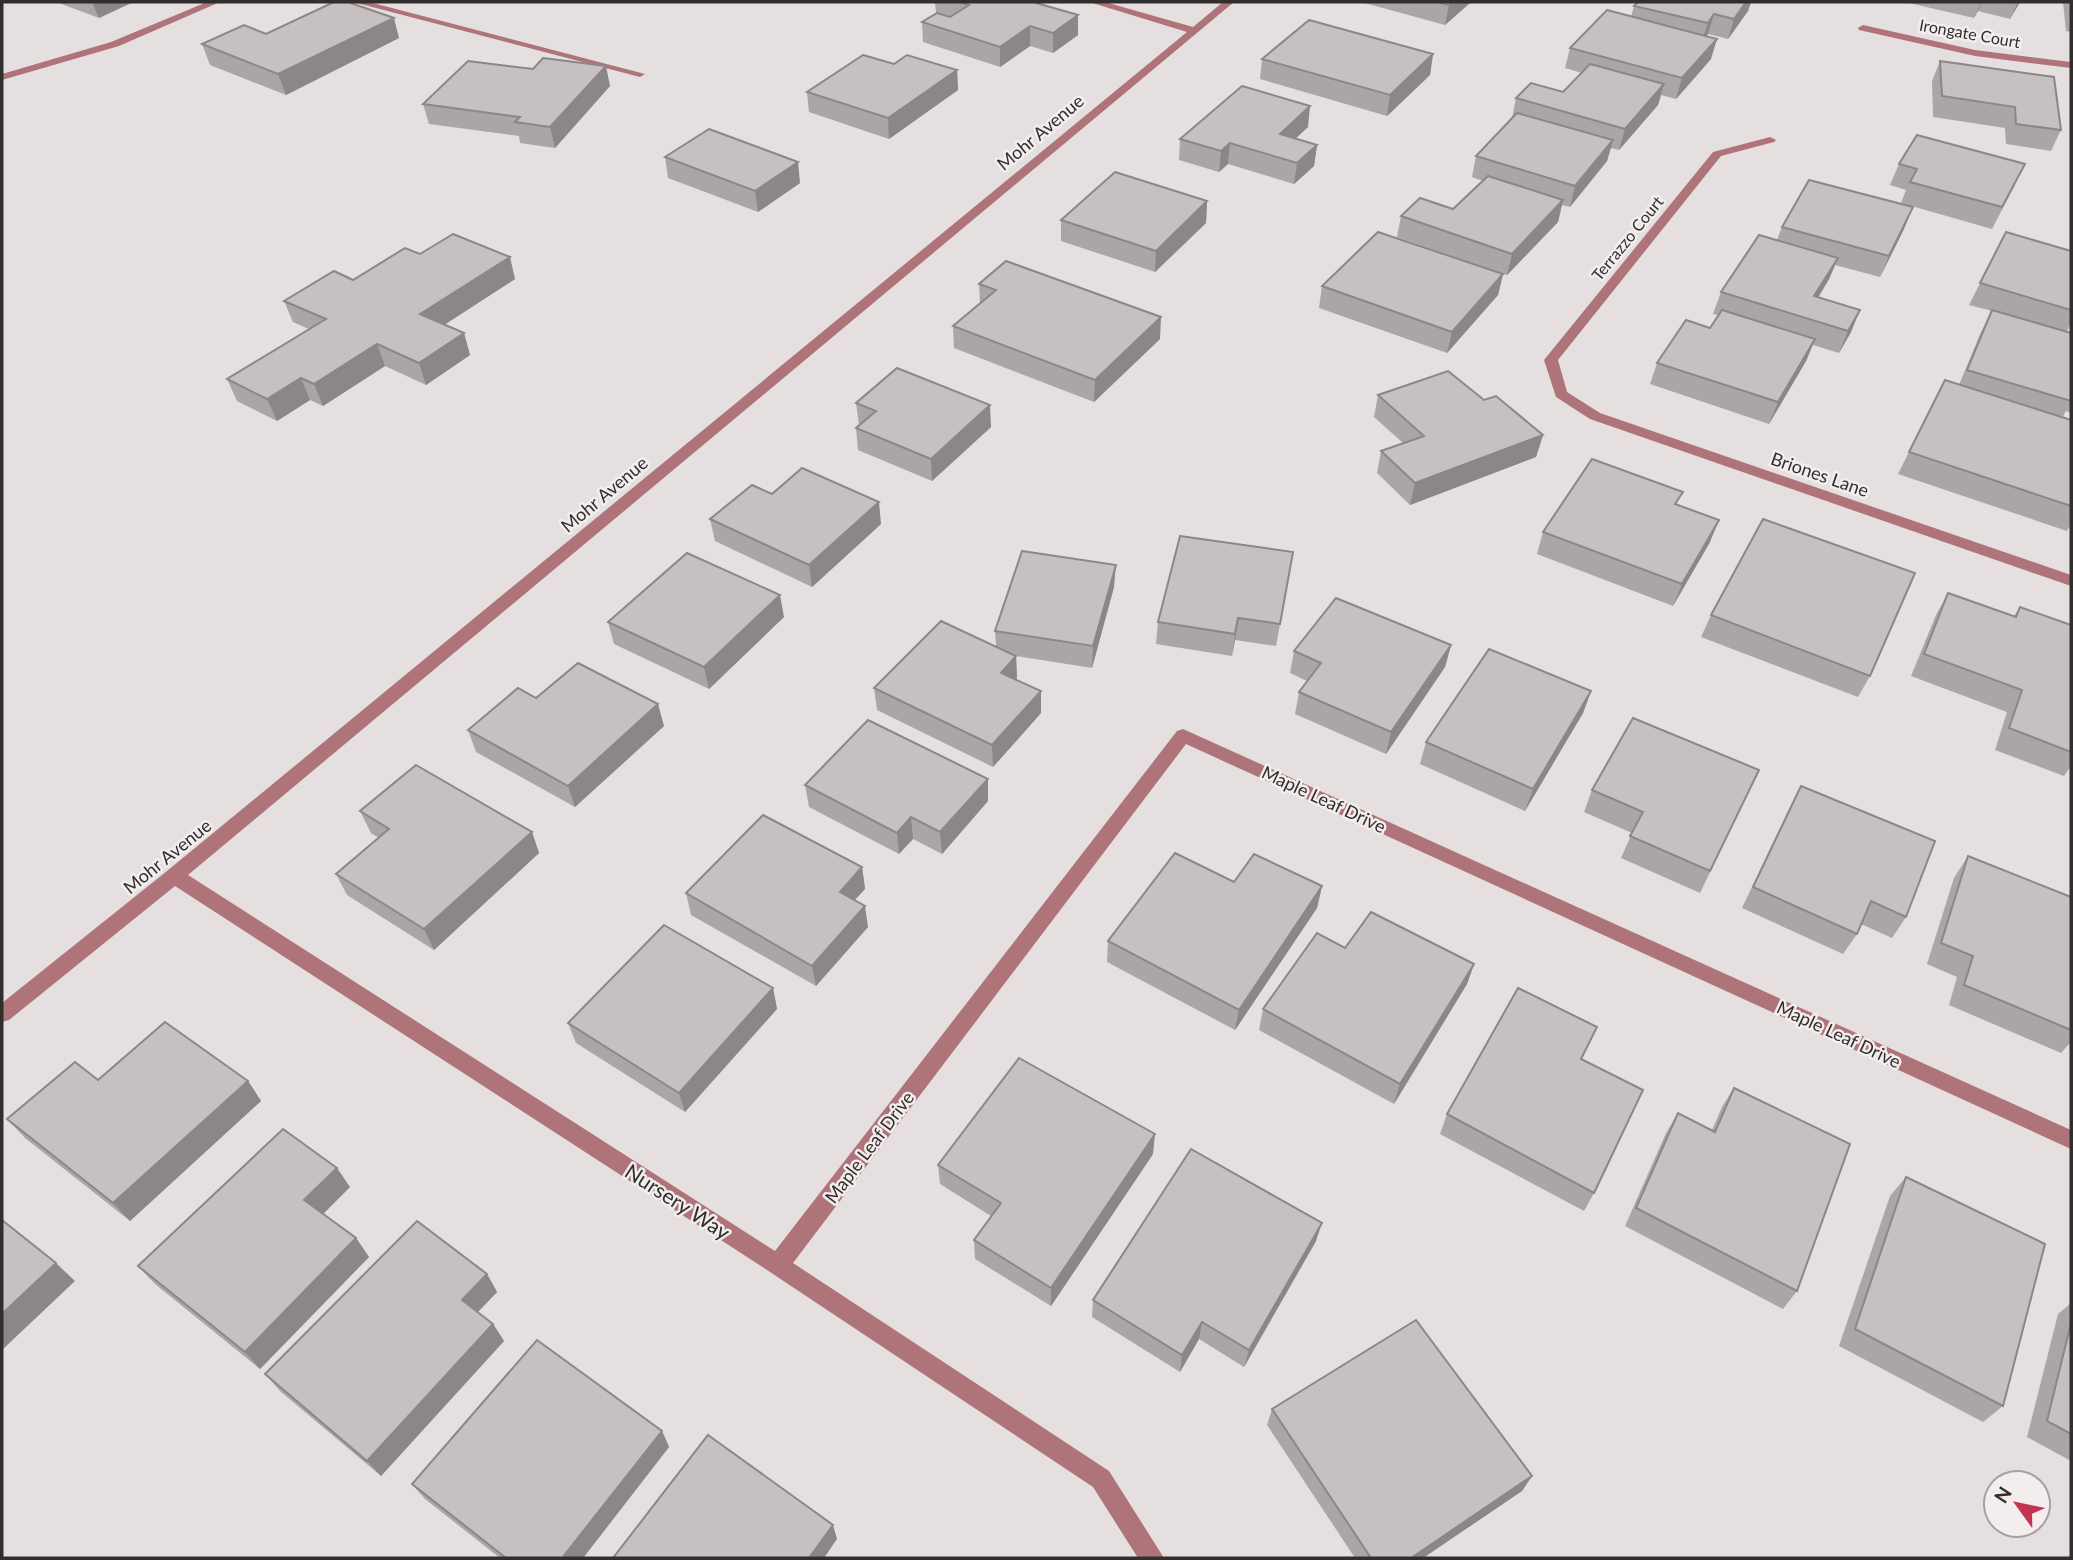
<svg xmlns="http://www.w3.org/2000/svg" width="2073" height="1560" viewBox="0 0 2073 1560" font-family="Lato,sans-serif">
<rect width="100%" height="100%" fill="#e6dfe0"/>
<g fill="none" stroke-linecap="round" stroke-linejoin="round">
<!-- minor -->
<g fill="#ae7479" fill-rule="evenodd">
<path d="M207,2H220L119,46L2,80V74L111,42Z"/>
<path d="M353,2H369L645,74L640,77Z"/>
<path d="M1089,2H1105L1193,27L1223,2H1234L188,875L775,1251L1177,731L1183,729L2071,1130V1149L1186,744L793,1263L1109,1471L1164,1558H1138L1093,1487L770,1272L175,886L9,1020L2,1022V1003L167,871L1187,32Z"/>
<path d="M1863,25L1975,50L2071,62V68L1975,56L1859,30L1858,28Z"/>
<path d="M1770,137L1776,140L1774,142L1721,156L1558,360L1567,392L1600,413L2071,575V586L1590,419L1556,397L1544,360L1713,152Z"/>
</g>
</g>
<!-- wall -->
<g fill="#aba5a6">
<path d="M56,2H130L131,3L99,18Z"/>
<path d="M935,2H1033L1078,15V35L1053,53L1030,46L1000,67L923,42L922,22L936,13Z"/>
<path d="M1361,2H1471L1445,25Z"/>
<path d="M1638,2H1751L1748,11L1728,39L1708,34L1707,36L1711,59L1676,99L1661,95L1658,105L1619,150L1611,148L1607,161L1570,207L1562,205L1558,222L1507,275L1503,274L1498,295L1447,353L1319,308L1322,286L1486,268L1397,237L1401,216L1453,209L1483,181L1472,177L1476,156L1512,118L1516,98L1563,92L1582,73L1565,68L1570,48L1631,17L1634,6Z"/>
<path d="M1909,2H2020L2010,19L1978,11L1974,18L1909,3Z"/>
<path d="M2063,2H2071V32L2066,31Z"/>
<path d="M266,34L399,38L286,95L210,65L202,44Z"/>
<path d="M1433,54L1430,75L1387,116L1260,79L1262,59Z"/>
<path d="M1940,61L2061,130L2051,151L2006,144L2005,128L1933,117L1932,81Z"/>
<path d="M894,64L957,70L958,90L889,139L809,112L807,92Z"/>
<path d="M533,69L610,86L555,148L520,143L519,136L429,124L423,104Z"/>
<path d="M1308,127L1295,138L1317,145L1314,166L1294,184L1228,164L1219,172L1179,160L1180,139Z"/>
<path d="M665,157L800,183L758,212L668,178Z"/>
<path d="M1899,164L2015,185L1992,229L1901,203L1906,190L1890,185Z"/>
<path d="M1207,201L1206,223L1155,272L1061,241V220Z"/>
<path d="M1782,227L1904,229L1880,277L1835,265L1829,279L1818,297L1851,332L1839,353L1813,345L1806,361L1769,424L1650,384L1657,363L1710,328L1718,315L1713,314L1721,292L1777,240Z"/>
<path d="M2006,232L2071,251V323L2067,331L2071,333V413L2066,411L2062,418L2071,420V524L2067,531L1898,474L1945,380L1959,385L1981,332L1992,311L1969,305Z"/>
<path d="M420,254L515,279L444,325L464,333L470,355L426,385L385,366L323,406L310,400L277,421L237,401L227,379L309,329L293,322L284,301L353,280Z"/>
<path d="M979,284L1160,339L1094,402L954,348L953,326L980,303Z"/>
<path d="M1378,395L1484,400L1543,435L1536,457L1410,505L1377,473L1381,451L1403,443L1374,417Z"/>
<path d="M856,403L991,427L932,481L858,450L856,428L859,425Z"/>
<path d="M1678,505L1710,542L1673,606L1537,554L1543,532Z"/>
<path d="M710,519L881,524L812,587L715,541Z"/>
<path d="M1289,574L1276,646L1235,640L1232,656L1156,644L1158,622Z"/>
<path d="M1114,587L1092,668L1016,656L1017,678L1015,679L1041,691V713L993,767L877,710L874,688L996,646L995,631Z"/>
<path d="M1948,593L2014,616L2020,607L2071,625V766L2064,776L1995,750L2007,712L1911,676L1936,615Z"/>
<path d="M1711,615L1870,676L1858,697L1701,637Z"/>
<path d="M784,617L709,689L614,644L608,622Z"/>
<path d="M1451,645L1445,667L1386,754L1295,714L1299,692L1307,681L1290,673L1294,651Z"/>
<path d="M1591,691L1583,713L1525,811L1420,764L1426,742Z"/>
<path d="M536,698L664,726L575,807L476,752L468,730Z"/>
<path d="M1759,770L1700,893L1621,858L1632,833L1584,812L1592,790Z"/>
<path d="M805,785L988,801L942,854L913,839L899,854L809,807Z"/>
<path d="M1801,786L1906,917L1892,938L1861,924L1857,934L1843,954L1742,908L1790,807Z"/>
<path d="M360,811L532,832L539,853L434,950L347,895L336,874L379,838L371,833Z"/>
<path d="M1968,856L2071,897V1042L2061,1053L1949,1005L1957,977L1927,964L1954,878Z"/>
<path d="M862,867L865,889L854,900L868,927L816,986L691,915L686,893Z"/>
<path d="M1234,882L1322,886L1317,908L1235,1030L1107,962L1108,941Z"/>
<path d="M1345,948L1474,964L1467,984L1394,1104L1259,1030L1263,1009Z"/>
<path d="M773,988L777,1009L685,1112L576,1043L568,1023Z"/>
<path d="M98,1080L248,1081L261,1101L130,1221L25,1138L7,1119Z"/>
<path d="M1734,1088L1797,1291L1783,1309L1625,1226L1666,1133L1678,1113L1712,1130L1722,1107Z"/>
<path d="M1447,1114L1594,1193L1584,1211L1440,1134Z"/>
<path d="M1153,1154L1051,1306L975,1259L974,1240L991,1216L940,1184L938,1165Z"/>
<path d="M1906,1177L2003,1406L1983,1422L1839,1346L1890,1196Z"/>
<path d="M350,1187L323,1214L356,1238L369,1257L260,1369L155,1284L138,1266Z"/>
<path d="M1316,1241L1244,1367L1199,1339L1180,1372L1092,1317L1093,1300Z"/>
<path d="M487,1274L497,1292L478,1312L493,1324L504,1341L381,1476L280,1391L265,1374Z"/>
<path d="M2071,1303V1461L2027,1437L2058,1314Z"/>
<path d="M1272,1409L1532,1476L1522,1491L1423,1558H1355L1267,1425Z"/>
<path d="M662,1431L669,1447L583,1558H500L425,1499L412,1484Z"/>
</g>
<!-- shaded-wall -->
<g fill="#8b8687">
<path d="M92,2H130L131,3L99,18Z"/>
<path d="M1452,2H1471L1445,25L1449,5Z"/>
<path d="M1746,2H1751L1748,11L1728,39L1734,19Z"/>
<path d="M1981,2H1982L1974,18Z"/>
<path d="M2018,2H2020L2010,19Z"/>
<path d="M1714,14L1708,34L1701,43L1708,23Z"/>
<path d="M1078,15V35L1053,53V33Z"/>
<path d="M394,18L399,38L286,95L278,74Z"/>
<path d="M1030,26V46L1000,67V47Z"/>
<path d="M1717,39L1711,59L1676,99L1682,78Z"/>
<path d="M1433,54L1430,75L1387,116L1390,95Z"/>
<path d="M606,66L610,86L555,148L550,127Z"/>
<path d="M957,70L958,90L889,139L888,118Z"/>
<path d="M1664,84L1658,105L1619,150L1625,129Z"/>
<path d="M1310,106L1308,127L1278,155L1280,134Z"/>
<path d="M1613,140L1607,161L1570,207L1575,186Z"/>
<path d="M1230,143L1228,164L1219,172L1221,151Z"/>
<path d="M1317,145L1314,166L1294,184L1297,163Z"/>
<path d="M798,162L800,183L758,212L755,191Z"/>
<path d="M1563,200L1558,222L1507,275L1512,254Z"/>
<path d="M1207,201L1206,223L1155,272L1156,251Z"/>
<path d="M1913,207L1904,229L1880,277L1889,256Z"/>
<path d="M510,257L515,279L427,336L420,314Z"/>
<path d="M1838,258L1829,279L1806,318L1814,296Z"/>
<path d="M1503,274L1498,295L1447,353L1452,332Z"/>
<path d="M1860,310L1851,332L1839,353L1848,331Z"/>
<path d="M1161,317L1160,339L1094,402L1095,380Z"/>
<path d="M464,333L470,355L426,385L419,363Z"/>
<path d="M1815,339L1806,361L1769,424L1778,402Z"/>
<path d="M377,344L385,366L323,406L314,384Z"/>
<path d="M301,378L310,400L277,421L267,399Z"/>
<path d="M990,405L991,427L932,481L931,459Z"/>
<path d="M1543,435L1536,457L1410,505L1415,483Z"/>
<path d="M879,502L881,524L812,587L809,565Z"/>
<path d="M1719,520L1710,542L1673,606L1682,584Z"/>
<path d="M1116,565L1114,587L1092,668L1093,646Z"/>
<path d="M780,595L784,617L709,689L704,667Z"/>
<path d="M1238,618L1235,640L1232,656L1235,634Z"/>
<path d="M1451,645L1445,667L1386,754L1391,732Z"/>
<path d="M1016,656L1017,678L1001,695V673Z"/>
<path d="M1041,691V713L993,767L992,745Z"/>
<path d="M1591,691L1583,713L1525,811L1533,789Z"/>
<path d="M658,704L664,726L575,807L568,786Z"/>
<path d="M988,779V801L942,854L940,832Z"/>
<path d="M911,817L913,839L899,854L897,833Z"/>
<path d="M532,832L539,853L434,950L424,929Z"/>
<path d="M862,867L865,889L843,913L840,892Z"/>
<path d="M1322,886L1317,908L1235,1030L1239,1010Z"/>
<path d="M865,906L868,927L816,986L812,966Z"/>
<path d="M1474,964L1467,984L1394,1104L1400,1084Z"/>
<path d="M773,988L777,1009L685,1112L679,1093Z"/>
<path d="M248,1081L261,1101L130,1221L113,1203Z"/>
<path d="M1155,1134L1153,1154L1051,1306V1288Z"/>
<path d="M337,1168L350,1187L318,1219L304,1200Z"/>
<path d="M1322,1223L1316,1241L1244,1367L1249,1350Z"/>
<path d="M356,1238L369,1257L260,1369L245,1352Z"/>
<path d="M56,1263L75,1281L2,1350V1314Z"/>
<path d="M487,1274L497,1292L473,1317L462,1300Z"/>
<path d="M1202,1322L1199,1339L1180,1372L1182,1355Z"/>
<path d="M493,1324L504,1341L381,1476L367,1461Z"/>
<path d="M662,1431L669,1447L583,1558H562Z"/>
<path d="M1532,1476L1522,1491L1423,1558H1411Z"/>
<path d="M833,1525L837,1539L824,1558H809Z"/>
</g>
<!-- building -->
<g fill="#c7c0c1" stroke="#8b8687" stroke-width="2">
<path d="M334,2H348L394,18L278,74L202,44L244,25L266,34Z"/>
<path d="M960,2H1033L1078,15L1053,33L1030,26L1000,47L922,22L937,13L950,17L969,5Z"/>
<path d="M1438,2H1452L1449,5Z"/>
<path d="M1638,2H1746L1734,19L1714,14L1708,23L1634,6Z"/>
<path d="M1607,10L1717,39L1682,78L1570,48Z"/>
<path d="M1309,20L1433,54L1390,95L1262,59Z"/>
<path d="M863,55L894,64L907,55L957,70L888,118L807,92Z"/>
<path d="M543,58L606,66L550,127L515,122L520,117L423,104L468,61L533,69Z"/>
<path d="M1940,61L2054,77L2061,130L2016,124L2015,107L1942,96Z"/>
<path d="M1590,64L1664,84L1625,129L1516,98L1531,83L1563,92Z"/>
<path d="M1242,86L1310,106L1280,134L1317,145L1297,163L1230,143L1221,151L1180,139Z"/>
<path d="M1517,113L1613,140L1575,186L1476,156Z"/>
<path d="M709,129L798,162L755,191L665,157Z"/>
<path d="M1917,135L2025,164L2002,207L1910,182L1917,169L1899,164Z"/>
<path d="M1115,172L1207,201L1156,251L1061,220Z"/>
<path d="M1488,176L1563,200L1512,254L1401,216L1420,198L1453,209Z"/>
<path d="M1809,180L1913,207L1889,256L1782,227Z"/>
<path d="M1378,232L1503,274L1452,332L1322,286Z"/>
<path d="M2006,232L2071,251V310L1980,283Z"/>
<path d="M453,234L510,257L420,314L464,333L419,363L377,344L314,384L301,378L267,399L227,379L326,319L284,301L334,271L353,280L405,248L420,254Z"/>
<path d="M1759,235L1838,258L1814,296L1860,310L1848,331L1721,292Z"/>
<path d="M1006,261L1161,317L1095,380L953,326L996,290L979,284Z"/>
<path d="M1722,310L1815,339L1778,402L1657,363L1686,320L1710,328Z"/>
<path d="M1992,310L2071,333V401L1967,370Z"/>
<path d="M897,368L990,405L931,459L856,428L876,411L856,403Z"/>
<path d="M1448,371L1484,400L1496,396L1543,435L1415,483L1381,451L1424,436L1378,395Z"/>
<path d="M1945,380L2071,420V506L1909,452Z"/>
<path d="M1592,459L1683,492L1675,504L1719,520L1682,584L1543,532Z"/>
<path d="M802,468L879,502L809,565L710,519L752,485L772,494Z"/>
<path d="M1763,519L1915,573L1870,676L1711,615Z"/>
<path d="M1180,536L1293,552L1280,624L1238,618L1235,634L1158,622Z"/>
<path d="M1022,551L1116,565L1093,646L995,631Z"/>
<path d="M687,553L780,595L704,667L608,622Z"/>
<path d="M1948,593L2016,617L2020,607L2071,625V752L2009,728L2022,690L1924,654Z"/>
<path d="M1336,598L1451,645L1391,732L1299,692L1321,663L1294,651Z"/>
<path d="M941,621L1016,656L1001,673L1041,691L992,745L874,688Z"/>
<path d="M1489,649L1591,691L1533,789L1426,742Z"/>
<path d="M578,663L658,704L568,786L468,730L518,688L536,698Z"/>
<path d="M1633,718L1759,770L1710,871L1630,836L1643,812L1592,790Z"/>
<path d="M868,720L988,779L940,832L911,817L897,833L805,785Z"/>
<path d="M416,765L532,832L424,929L336,874L389,829L360,811Z"/>
<path d="M1801,786L1935,841L1906,917L1871,901L1857,934L1753,887Z"/>
<path d="M763,815L862,867L840,892L865,906L812,966L686,893Z"/>
<path d="M1175,853L1234,882L1254,854L1322,886L1239,1010L1108,941Z"/>
<path d="M1968,856L2071,897V1030L1964,985L1973,956L1941,943Z"/>
<path d="M1371,912L1474,964L1400,1084L1263,1009L1317,933L1345,948Z"/>
<path d="M664,925L773,988L679,1093L568,1023Z"/>
<path d="M1518,988L1597,1027L1581,1059L1643,1090L1594,1193L1447,1114Z"/>
<path d="M165,1022L248,1081L113,1203L7,1119L75,1062L98,1080Z"/>
<path d="M1019,1058L1155,1134L1051,1288L974,1240L1001,1203L938,1165Z"/>
<path d="M1734,1088L1850,1144L1797,1291L1636,1208L1678,1113L1715,1132Z"/>
<path d="M283,1129L337,1168L304,1200L356,1238L245,1352L138,1266Z"/>
<path d="M1191,1149L1322,1223L1249,1350L1202,1322L1182,1355L1093,1300Z"/>
<path d="M1906,1177L2045,1244L2003,1406L1855,1329Z"/>
<path d="M2,1220L56,1263L2,1314Z"/>
<path d="M417,1221L487,1274L462,1300L493,1324L367,1461L265,1374Z"/>
<path d="M1416,1320L1532,1476L1411,1558H1371L1272,1409Z"/>
<path d="M2071,1323V1434L2047,1421Z"/>
<path d="M537,1340L662,1431L562,1558H506L412,1484Z"/>
<path d="M708,1435L833,1525L809,1558H613Z"/>
</g>
<g text-anchor="middle" dominant-baseline="central" stroke-width="5" stroke-linejoin="round" paint-order="stroke">
<!-- far-street labels -->
<g font-size="16" fill="#312e2e" stroke="#f3eded">
<text transform="translate(1970 33) rotate(10)">Irongate Court</text>
<text transform="translate(1627 238) rotate(-51)">Terrazzo Court</text>
</g>
<!-- street labels -->
<g font-size="18" fill="#312e2e" stroke="#f3eded">
<text transform="translate(1040 132) rotate(-40)">Mohr Avenue</text>
<text transform="translate(1820 474) rotate(19)">Briones Lane</text>
<text transform="translate(604 494) rotate(-40)">Mohr Avenue</text>
<text transform="translate(1324 799) rotate(25)">Maple Leaf Drive</text>
<text transform="translate(167 856) rotate(-39)">Mohr Avenue</text>
<text transform="translate(1839 1034) rotate(25)">Maple Leaf Drive</text>
<text transform="translate(869 1147) rotate(-53)">Maple Leaf Drive</text>
</g>
<!-- near-street labels -->
<g font-size="21" fill="#312e2e" stroke="#f3eded">
<text transform="translate(678 1201) rotate(33)">Nursery Way</text>
</g>
</g>
<!-- border -->
<rect width="2073" height="1560" fill="none" stroke="#312e2e" stroke-width="7"/>
<!-- north arrow -->
<g transform="translate(2017 1504) rotate(303)"><circle r="33" fill="#f3eded" stroke="#a5a1a1" stroke-width="2"/>
<path d="M0-5L12 26L0 18L-12 26Z" fill="#c33352"/>
<text y="-10" font-size="19" font-weight="bold" text-anchor="middle" fill="#312e2e">N</text>
</g>
</svg>
